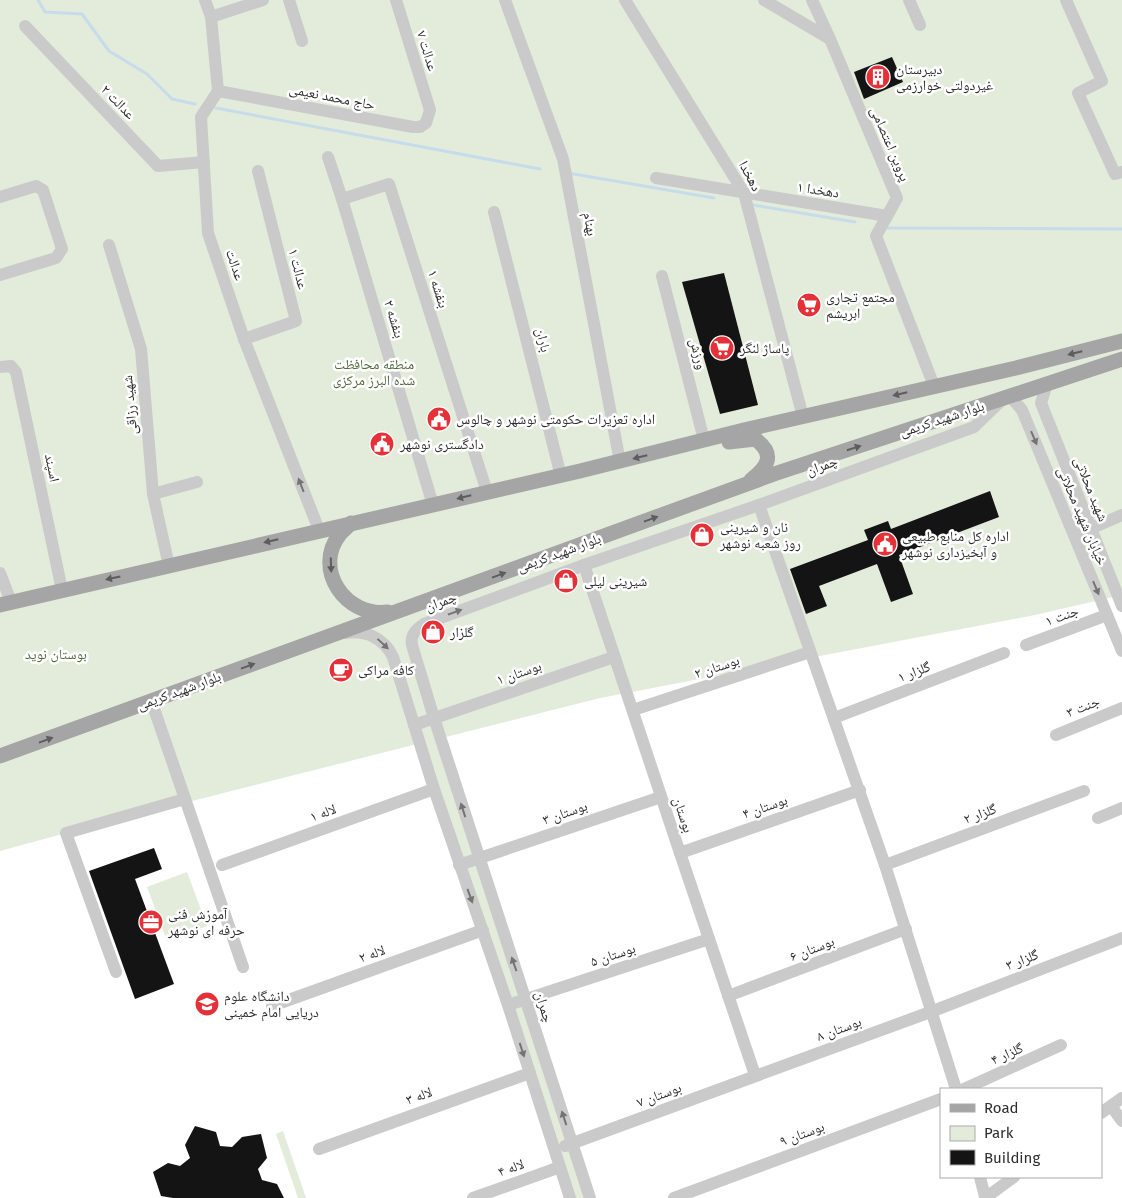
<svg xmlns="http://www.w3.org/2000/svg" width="1122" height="1198" viewBox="0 0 1122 1198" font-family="'Fira Sans','Noto Naskh Arabic',sans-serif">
<rect width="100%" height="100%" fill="#fff"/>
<!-- green -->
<g fill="#e3ebdb">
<path d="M0,0H1122V595L1035,615L600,698L438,739L477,858L459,864L421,743L66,833L0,851Z"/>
<path d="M477,860L524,998L508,1003L460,866Z"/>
<path d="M187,872L207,926L167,941L147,887Z"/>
<path d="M525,1000L571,1143L555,1149L509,1006Z"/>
<path d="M283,1131L306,1198H298L276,1134Z"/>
<path d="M572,1144L589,1198H571L556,1151Z"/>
</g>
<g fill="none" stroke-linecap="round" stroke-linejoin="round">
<!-- stream -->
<g stroke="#c7dceb" stroke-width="3">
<path d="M38,0L45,12L82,14L109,51L147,74L172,99L195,104"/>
<path d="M216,108L540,169"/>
<path d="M568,173L714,198"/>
<path d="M753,205L855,222"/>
<path d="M886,228L1122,229"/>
</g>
</g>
<!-- building -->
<g fill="#141414">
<path d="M892,57L903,82L864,99L854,72Z"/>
<path d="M724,273L758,405L720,414L682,282Z"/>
<path d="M990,491L999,517L899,555L913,594L891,602L877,564L819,586L827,606L806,614L790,569L868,540L864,530L888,521L891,529Z"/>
<path d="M154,848L162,869L135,879L174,984L135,999L89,871Z"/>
<path d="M195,1126L216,1132L220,1146L232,1147L242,1137L261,1134L267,1158L258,1169L262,1180L277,1184L284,1198H173L161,1196L153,1172L168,1163L180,1166L190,1158L185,1145Z"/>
</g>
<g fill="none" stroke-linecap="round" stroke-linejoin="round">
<!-- minor -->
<g stroke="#cacaca" stroke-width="12">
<path d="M205,0L211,17L218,91L201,117L208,233L244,339L319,530"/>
<path d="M289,0L302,41"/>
<path d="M505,0L563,159L620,462"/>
<path d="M625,0L744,193L803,417"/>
<path d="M764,0L830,39L897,198L876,236L934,386"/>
<path d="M812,0L830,39"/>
<path d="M909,0L920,25"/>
<path d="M1066,0L1102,81L1078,93L1115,174L1122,172"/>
<path d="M211,17L263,0"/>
<path d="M25,26L158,166L204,162"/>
<path d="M218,91L413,127H420L426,123L430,110L396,0"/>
<path d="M328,157L342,199L389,184L487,492"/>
<path d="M656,178L887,216"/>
<path d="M0,197L36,186L43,190L62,249L56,258L0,275"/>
<path d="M342,199L433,505"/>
<path d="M494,212L561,476"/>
<path d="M109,245L141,349L153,494L169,566"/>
<path d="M662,276L704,440"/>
<path d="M244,339L296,321L258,171"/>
<path d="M0,367L11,366L16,372L62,590"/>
<path d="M1047,384L1041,403L1122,606"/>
<path d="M1010,396L1022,410L1122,651"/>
<path d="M153,494L197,482"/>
<path d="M759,505L885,865L956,1089"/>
<path d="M1083,532L1122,515"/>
<path d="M584,565L680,853L755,1075"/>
<path d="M0,573L11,602"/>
<path d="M345,633C366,630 384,638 393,657L434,789L508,1005L570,1198"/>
<path d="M1026,645L1107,615"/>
<path d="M151,700L243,967"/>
<path d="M633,710L810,652"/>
<path d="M834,718L1004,653"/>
<path d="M414,725L614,657"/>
<path d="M1056,735L1122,708"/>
<path d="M1098,818L1122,808"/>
<path d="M680,853L860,790"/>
<path d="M222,865L434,789"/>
<path d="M459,865L661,797"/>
<path d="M885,865L1084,791"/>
<path d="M116,972L66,833L185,799"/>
<path d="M728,996L906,929"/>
<path d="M508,1005L709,939"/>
<path d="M272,1006L483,930"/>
<path d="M964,1089L1061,1045"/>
<path d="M1111,1106L1122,1121"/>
<path d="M1101,1113L1122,1098"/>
<path d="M565,1146L933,1011L1122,938"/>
<path d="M319,1149L530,1073"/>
<path d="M980,1177L985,1197"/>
<path d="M473,1198L560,1167"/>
<path d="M590,1198L434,718L412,645C410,635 416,629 424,624L584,565L759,505L974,427L1003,399"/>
<path d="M674,1198L941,1099"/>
<path d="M985,1198L1014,1177"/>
</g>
<!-- major -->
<g stroke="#a5a5a5" stroke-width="15">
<path d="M729,442L755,439C776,454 768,467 751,480"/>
<path d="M351,523C348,527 343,530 340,534C312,569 346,618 388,612"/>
<path d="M0,605L580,471L744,430L1016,368L1122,341"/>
<path d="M0,756L774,474L1122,359"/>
</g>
</g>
<!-- one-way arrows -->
<defs><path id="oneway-solid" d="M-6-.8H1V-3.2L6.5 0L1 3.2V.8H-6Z" transform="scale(1.25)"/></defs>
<g fill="#5d5d5d">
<use href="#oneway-solid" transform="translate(1075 353) rotate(166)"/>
<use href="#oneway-solid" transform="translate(900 394) rotate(167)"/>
<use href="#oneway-solid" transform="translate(854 448) rotate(-18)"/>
<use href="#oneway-solid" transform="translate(640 457) rotate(166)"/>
<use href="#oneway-solid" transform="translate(464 497) rotate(166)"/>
<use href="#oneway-solid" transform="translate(651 519) rotate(-20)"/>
<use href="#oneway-solid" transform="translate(271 541) rotate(167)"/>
<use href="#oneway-solid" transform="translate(331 565) rotate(88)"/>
<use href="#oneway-solid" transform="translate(499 575) rotate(-20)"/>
<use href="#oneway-solid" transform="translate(113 578) rotate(168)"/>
<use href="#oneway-solid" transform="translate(248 666) rotate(-20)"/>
<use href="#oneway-solid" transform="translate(46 740) rotate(-20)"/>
</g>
<g fill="#747474">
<use href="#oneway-solid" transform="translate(1034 438) rotate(67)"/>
<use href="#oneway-solid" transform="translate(301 485) rotate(-111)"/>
<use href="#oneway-solid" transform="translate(1096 588) rotate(67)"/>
<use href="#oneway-solid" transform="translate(455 612) rotate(-20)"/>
<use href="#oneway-solid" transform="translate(383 644) rotate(43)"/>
<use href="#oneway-solid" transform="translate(463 810) rotate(-108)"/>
<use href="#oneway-solid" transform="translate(470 896) rotate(70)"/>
<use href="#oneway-solid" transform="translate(514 964) rotate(-109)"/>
<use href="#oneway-solid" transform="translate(522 1050) rotate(72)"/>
<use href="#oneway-solid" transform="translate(564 1118) rotate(-108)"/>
</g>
<!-- icons -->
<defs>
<symbol id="building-disc" viewBox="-11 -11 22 22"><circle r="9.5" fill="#e43037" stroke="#fff"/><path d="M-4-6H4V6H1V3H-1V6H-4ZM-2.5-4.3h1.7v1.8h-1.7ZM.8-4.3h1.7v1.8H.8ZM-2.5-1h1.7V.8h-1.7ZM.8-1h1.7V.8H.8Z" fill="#fff"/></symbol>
<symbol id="supermarket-disc" viewBox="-11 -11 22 22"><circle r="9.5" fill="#e43037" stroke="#fff"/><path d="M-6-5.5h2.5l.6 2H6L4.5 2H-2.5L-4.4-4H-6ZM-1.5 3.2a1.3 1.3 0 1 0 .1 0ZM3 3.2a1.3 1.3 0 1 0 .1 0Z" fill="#fff"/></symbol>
<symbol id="civic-disc" viewBox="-11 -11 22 22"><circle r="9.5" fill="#e43037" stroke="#fff"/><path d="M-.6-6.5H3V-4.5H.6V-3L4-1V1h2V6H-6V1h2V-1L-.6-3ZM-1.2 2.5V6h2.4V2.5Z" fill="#fff"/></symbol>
<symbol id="shop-disc" viewBox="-11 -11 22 22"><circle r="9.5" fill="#e43037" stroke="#fff"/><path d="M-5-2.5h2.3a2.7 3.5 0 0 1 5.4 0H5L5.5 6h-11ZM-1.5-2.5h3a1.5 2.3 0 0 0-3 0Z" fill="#fff"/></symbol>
<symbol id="cafe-disc" viewBox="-11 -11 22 22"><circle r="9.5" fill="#e43037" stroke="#fff"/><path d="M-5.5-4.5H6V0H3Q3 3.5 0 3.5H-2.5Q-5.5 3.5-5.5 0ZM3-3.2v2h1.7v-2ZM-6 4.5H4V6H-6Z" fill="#fff"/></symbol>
<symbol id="office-disc" viewBox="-11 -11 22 22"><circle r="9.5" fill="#e43037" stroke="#fff"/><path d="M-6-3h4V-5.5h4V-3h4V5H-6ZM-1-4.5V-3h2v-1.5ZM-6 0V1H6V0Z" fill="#fff"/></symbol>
<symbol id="university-disc" viewBox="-11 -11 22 22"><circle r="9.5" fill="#e43037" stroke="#fff"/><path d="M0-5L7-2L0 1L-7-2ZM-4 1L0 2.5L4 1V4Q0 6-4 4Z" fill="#fff"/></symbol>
</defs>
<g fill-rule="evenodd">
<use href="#building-disc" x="864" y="63" width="28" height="28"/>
<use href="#supermarket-disc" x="795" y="291" width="28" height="28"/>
<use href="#supermarket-disc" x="708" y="334" width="28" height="28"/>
<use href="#civic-disc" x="425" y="405" width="28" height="28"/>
<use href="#civic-disc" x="368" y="430" width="28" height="28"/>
<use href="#shop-disc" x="688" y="521" width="28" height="28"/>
<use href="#civic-disc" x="871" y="530" width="28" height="28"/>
<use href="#shop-disc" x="552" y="567" width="28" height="28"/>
<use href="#shop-disc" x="419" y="618" width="28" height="28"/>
<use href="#cafe-disc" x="327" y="656" width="28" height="28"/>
<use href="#office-disc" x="137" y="908" width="28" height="28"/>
<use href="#university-disc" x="193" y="990" width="28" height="28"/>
</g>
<g text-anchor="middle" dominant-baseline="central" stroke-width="5" stroke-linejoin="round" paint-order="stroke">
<!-- street labels -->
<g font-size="14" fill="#2d2d2d" stroke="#fff">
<text transform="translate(427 51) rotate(73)">۷ عدالت</text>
<text transform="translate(332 97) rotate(11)">حاج محمد نعیمی</text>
<text transform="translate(118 102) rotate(46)">عدالت ۲</text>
<text transform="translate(890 144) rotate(67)">پروین اعتصامی</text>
<text transform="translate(750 176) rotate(62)">دهخدا</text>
<text transform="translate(818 190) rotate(9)">دهخدا ۱</text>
<text transform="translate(590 224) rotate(79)">بهنام</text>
<text transform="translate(235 265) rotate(71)">عدالت</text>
<text transform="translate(298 269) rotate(76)">عدالت ۱</text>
<text transform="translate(438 289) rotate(72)">بنفشه ۱</text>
<text transform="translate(394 319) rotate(73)">بنفشه ۲</text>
<text transform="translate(543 340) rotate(76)">باران</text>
<text transform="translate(698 354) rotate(76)">ورزش</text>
<text transform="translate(130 405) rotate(-95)">شهید رزاقی</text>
<text transform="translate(942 419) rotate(-18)">بلوار شهید کریمی</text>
<text transform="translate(822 466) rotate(-20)">چمران</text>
<text transform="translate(52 468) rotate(78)">اسپند</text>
<text transform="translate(1091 489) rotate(68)">شهید محلاتی</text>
<text transform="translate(1082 516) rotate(67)">خیابان شهید محلاتی</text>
<text transform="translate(559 553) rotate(-20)">بلوار شهید کریمی</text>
<text transform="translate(441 602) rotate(-20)">چمران</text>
<text transform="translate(1062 616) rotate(-20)">جنت ۱</text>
<text transform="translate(717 667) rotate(-18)">بوستان ۲</text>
<text transform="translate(914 672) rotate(-21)">گلزار ۱</text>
<text transform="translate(519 673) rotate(-19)">بوستان ۱</text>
<text transform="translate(179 691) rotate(-20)">بلوار شهید کریمی</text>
<text transform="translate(1083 707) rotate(-22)">جنت ۳</text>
<text transform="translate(765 807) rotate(-19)">بوستان ۴</text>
<text transform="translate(323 813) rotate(-20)">لاله ۱</text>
<text transform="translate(565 813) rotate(-19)">بوستان ۳</text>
<text transform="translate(980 814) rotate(-20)">گلزار ۲</text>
<text transform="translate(683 815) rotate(72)">بوستان</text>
<text transform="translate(812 949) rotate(-21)">بوستان ۶</text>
<text transform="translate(372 954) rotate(-20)">لاله ۲</text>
<text transform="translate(613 955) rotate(-18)">بوستان ۵</text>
<text transform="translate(1022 960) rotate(-21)">گلزار ۳</text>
<text transform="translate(544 1007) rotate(73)">چمران</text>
<text transform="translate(839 1029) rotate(-20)">بوستان ۸</text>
<text transform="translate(1007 1054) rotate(-24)">گلزار ۴</text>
<text transform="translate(659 1095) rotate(-20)">بوستان ۷</text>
<text transform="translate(419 1096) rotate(-20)">لاله ۳</text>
<text transform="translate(802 1134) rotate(-20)">بوستان ۹</text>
<text transform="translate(511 1168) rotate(-20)">لاله ۴</text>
</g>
<!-- poi labels -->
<g font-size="14" fill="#2d2d2d" stroke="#fff" text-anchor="start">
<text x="896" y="69">دبیرستان<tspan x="896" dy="16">غیردولتی خوارزمی</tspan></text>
<text x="826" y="297">مجتمع تجاری<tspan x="826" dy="16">ابریشم</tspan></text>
<text x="740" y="348">پاساژ لنگر</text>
<text x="456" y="419">اداره تعزیرات حکومتی نوشهر و چالوس</text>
<text x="400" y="444">دادگستری نوشهر</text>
<text x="720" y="527">نان و شیرینی<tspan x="720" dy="16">روز شعبه نوشهر</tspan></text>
<text x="902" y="536">اداره كل منابع طبيعی<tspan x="902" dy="16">و آبخيزداری نوشهر</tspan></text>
<text x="584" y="581">شیرینی لیلی</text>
<text x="450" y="632">گلزار</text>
<text x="358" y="670">کافه مراکی</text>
<text x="168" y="914">آموزش فنی<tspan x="168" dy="16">حرفه ای نوشهر</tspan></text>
<text x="224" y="996">دانشگاه علوم<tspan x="224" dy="16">دریایی امام خمینی</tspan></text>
</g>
<!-- park labels -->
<g font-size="14" fill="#4f693b" stroke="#fff">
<text x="374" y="364">منطقه محافظت<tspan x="374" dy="16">شده البرز مرکزی</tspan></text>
<text x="56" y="654">بوستان نوید</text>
</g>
</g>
<!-- legend -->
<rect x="940" y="1088" width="162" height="90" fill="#ffffff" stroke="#ababab"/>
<rect x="950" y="1104" width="25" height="8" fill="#a5a5a5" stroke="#ababab"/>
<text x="984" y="1113" font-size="15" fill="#2d2d2d">Road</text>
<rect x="950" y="1126" width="25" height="15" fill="#e3ebdb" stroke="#ababab"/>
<text x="984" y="1138" font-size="15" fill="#2d2d2d">Park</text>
<rect x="950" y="1150" width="25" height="15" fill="#141414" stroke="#ababab"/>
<text x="984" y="1163" font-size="15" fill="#2d2d2d">Building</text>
</svg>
